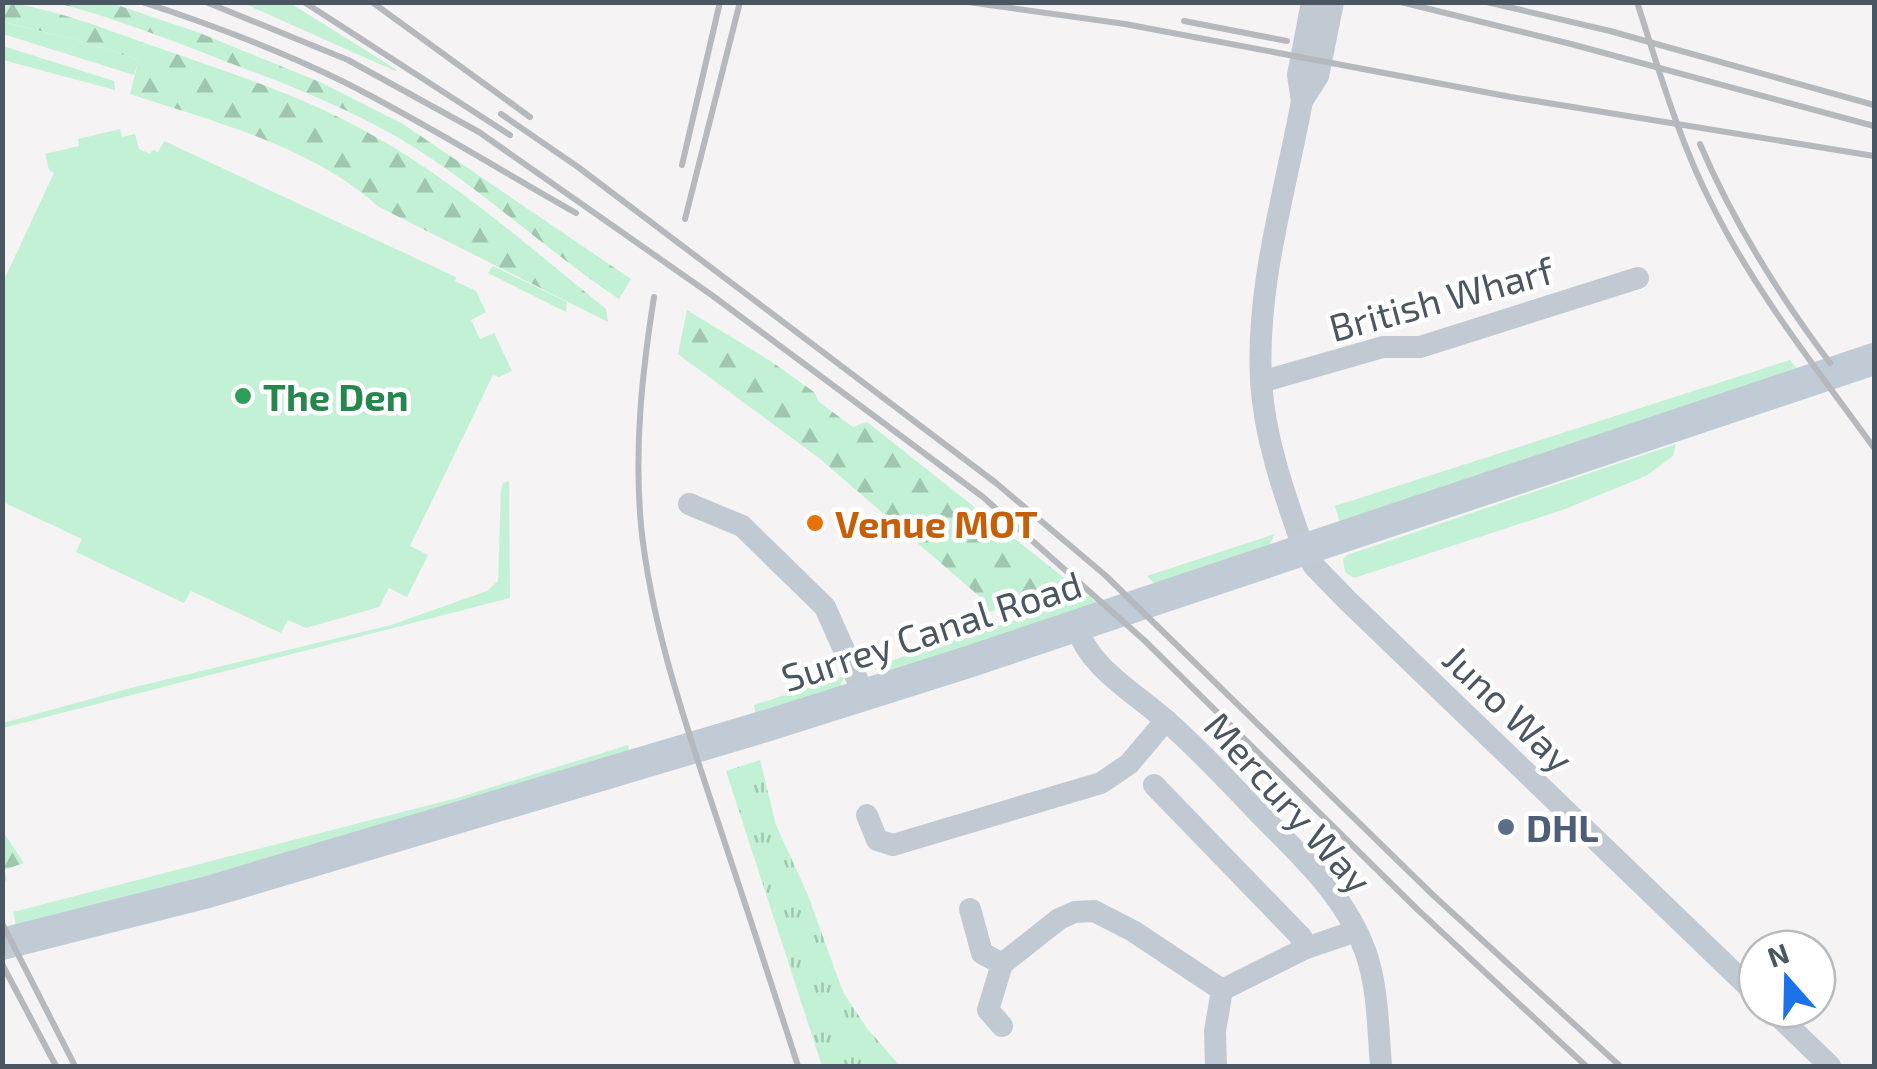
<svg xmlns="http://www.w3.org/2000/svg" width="1877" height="1069" viewBox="0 0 1877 1069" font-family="'Exo 2',sans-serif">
<defs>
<pattern id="forest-firs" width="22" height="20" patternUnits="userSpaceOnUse" patternTransform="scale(2.5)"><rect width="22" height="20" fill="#c3f1d5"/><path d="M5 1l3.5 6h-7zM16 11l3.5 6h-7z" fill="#a0c6b0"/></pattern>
<pattern id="park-tufts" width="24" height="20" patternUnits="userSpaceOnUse" patternTransform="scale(2.5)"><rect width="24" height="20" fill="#c3f1d5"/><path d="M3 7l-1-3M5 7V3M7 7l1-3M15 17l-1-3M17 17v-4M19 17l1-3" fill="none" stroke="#a0c6b0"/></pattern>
</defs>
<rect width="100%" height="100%" fill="#f5f3f3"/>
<!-- green -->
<g fill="#c3f1d5">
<path d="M243,3H290L397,70L395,71Z"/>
<path d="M2,22L74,39L136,59L138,63L134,75L3,34Z"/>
<path d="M3,46L114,81L115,90L3,60Z"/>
<path d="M120,129L122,137L135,134L139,149L150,154L153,150L158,152L164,141L456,277L455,281L476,291L486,312L471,320L480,339L494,333L512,371L499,377L493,375L410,546L428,555L407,597L389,588L379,607L306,628L288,620L281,633L191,591L184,603L76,552L82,539L3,502V282L54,173L49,170L45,154L79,146L78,139Z"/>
<path d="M493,266L567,302L566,312L488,273Z"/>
<path d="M1790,360L1798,370L1340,523L1335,506Z"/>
<path d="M1676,444L1673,456L1646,476L1565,509L1354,578L1345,572L1343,559L1347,555Z"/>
<path d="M509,481L510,598L3,728V723L131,688L391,625L487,591L498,581L501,490L503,483Z"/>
<path d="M1275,534L1266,551L1155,584L1147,576Z"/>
<path d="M1090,596L1098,604L883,674L872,667Z"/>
<path d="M844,676L840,688L756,716L754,705Z"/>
<path d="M628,745L630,753L232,871L16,925L13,912L457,798Z"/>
</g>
<!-- forest -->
<g fill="url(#forest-firs)">
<path d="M3,2C54,8 107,30 156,47C231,73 312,99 381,140C462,187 533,250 606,309L608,322L379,207C312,146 214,122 130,94L138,63L136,59L74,39L3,22Z"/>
<path d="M56,3H111L197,32L320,82L403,124L631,279L619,299C553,255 495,201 429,157C365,114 294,87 222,60C168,39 113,17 56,3Z"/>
<path d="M687,310L772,362L814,392L819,402L853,427L867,422L1068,581L984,614L979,596L819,458L678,354Z"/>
<path d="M2,830L24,863L4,870L7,880L3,882Z"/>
</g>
<!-- park -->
<path fill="url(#park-tufts)" d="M760,760L776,825L807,893L843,992L866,1027L900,1066H822L726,771Z"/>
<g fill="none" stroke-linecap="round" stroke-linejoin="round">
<!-- street -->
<g stroke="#c1cad2" stroke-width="22">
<path d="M1312,2L1298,75L1302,101C1285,193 1256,286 1261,380C1264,438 1285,496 1304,550L1314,566L1347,600L1757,995"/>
<path d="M1302,101L1318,76L1333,2"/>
<path d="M1261,382L1383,347H1420L1638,278"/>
<path d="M689,504L742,526L825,607L864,695"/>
<path d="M1075,624C1089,667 1129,689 1162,717C1195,745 1225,778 1255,809C1297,853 1345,893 1366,953C1378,988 1378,1029 1381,1066"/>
<path d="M1154,785L1302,938L1306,948"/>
<path d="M867,815L877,840L893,845L1101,783L1129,764L1166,720"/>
<path d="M970,909L982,953L1002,964L1059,919L1075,912L1094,911L1133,931L1222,990"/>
<path d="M1222,990L1306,948L1356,931"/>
<path d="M1771,1009L1830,1066"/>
<path d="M1002,1026L988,1010L1002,964"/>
<path d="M1216,1066L1215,1031L1222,990"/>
</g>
<!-- secondary -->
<path stroke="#c1cbd6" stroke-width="32" d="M2,944L208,892L769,725L965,663L1874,359"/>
<!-- rail -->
<g stroke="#b5b8bd" stroke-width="6">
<path d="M142,2C210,24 278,50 342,81C422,121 498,169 576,213"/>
<path d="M206,2L348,60L479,132L713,296L983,497L1145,641L1418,910L1586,1066"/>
<path d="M304,2L510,135"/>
<path d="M372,2L530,117"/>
<path d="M968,2L1125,24L1511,97L1874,156"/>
<path d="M1401,2L1571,44L1874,126"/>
<path d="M1487,2L1610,31L1874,105"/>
<path d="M1637,2C1659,70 1679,141 1712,205C1756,293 1817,369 1874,448"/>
<path d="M1184,21L1287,41"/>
<path d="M501,114L578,167L996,483L1105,575L1434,896L1620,1066"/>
<path d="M1700,144C1733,222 1779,295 1830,363"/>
<path d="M682,165L720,2"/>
<path d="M685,219L740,2"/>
<path d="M654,297C642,373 634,448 641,525C651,624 684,719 715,813C743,897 771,982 798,1066"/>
<path d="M2,923L75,1066"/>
<path d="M2,964L56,1066"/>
</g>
</g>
<!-- markers -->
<circle fill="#2e9e5b" stroke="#fff" stroke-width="4" cx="243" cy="396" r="10"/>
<circle fill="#e8710a" stroke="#fff" stroke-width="4" cx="815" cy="523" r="10"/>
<circle fill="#5c6f8a" stroke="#fff" stroke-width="4" cx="1506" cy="827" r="10"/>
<g text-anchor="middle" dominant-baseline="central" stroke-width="9" stroke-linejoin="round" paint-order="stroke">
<!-- street labels -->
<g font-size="38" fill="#4a5661" stroke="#fff">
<text transform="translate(1441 298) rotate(-15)">British Wharf</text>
<text transform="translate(931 630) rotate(-18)">Surrey Canal Road</text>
<text transform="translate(1509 708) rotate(44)">Juno Way</text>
<text transform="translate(1289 802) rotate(48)">Mercury Way</text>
</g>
<!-- leisure labels -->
<g font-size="38" font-weight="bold" fill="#27864d" stroke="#fff" text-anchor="start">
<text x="263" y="396">The Den</text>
</g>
<!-- food labels -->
<g font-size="38" font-weight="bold" fill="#c56008" stroke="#fff" text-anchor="start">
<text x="835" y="523">Venue MOT</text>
</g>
<!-- service labels -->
<g font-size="38" font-weight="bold" fill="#4e5e75" stroke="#fff" text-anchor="start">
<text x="1526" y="827">DHL</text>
</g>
</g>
<!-- border -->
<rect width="1877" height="1069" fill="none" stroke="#4a5661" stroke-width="10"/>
<!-- north arrow -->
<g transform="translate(1787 979) rotate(340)"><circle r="48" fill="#ffffff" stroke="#b7bbc0" stroke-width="2.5"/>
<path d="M0-8L18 38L0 25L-18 38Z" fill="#1a73e8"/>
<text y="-15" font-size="28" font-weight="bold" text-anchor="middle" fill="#4a5661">N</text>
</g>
</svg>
